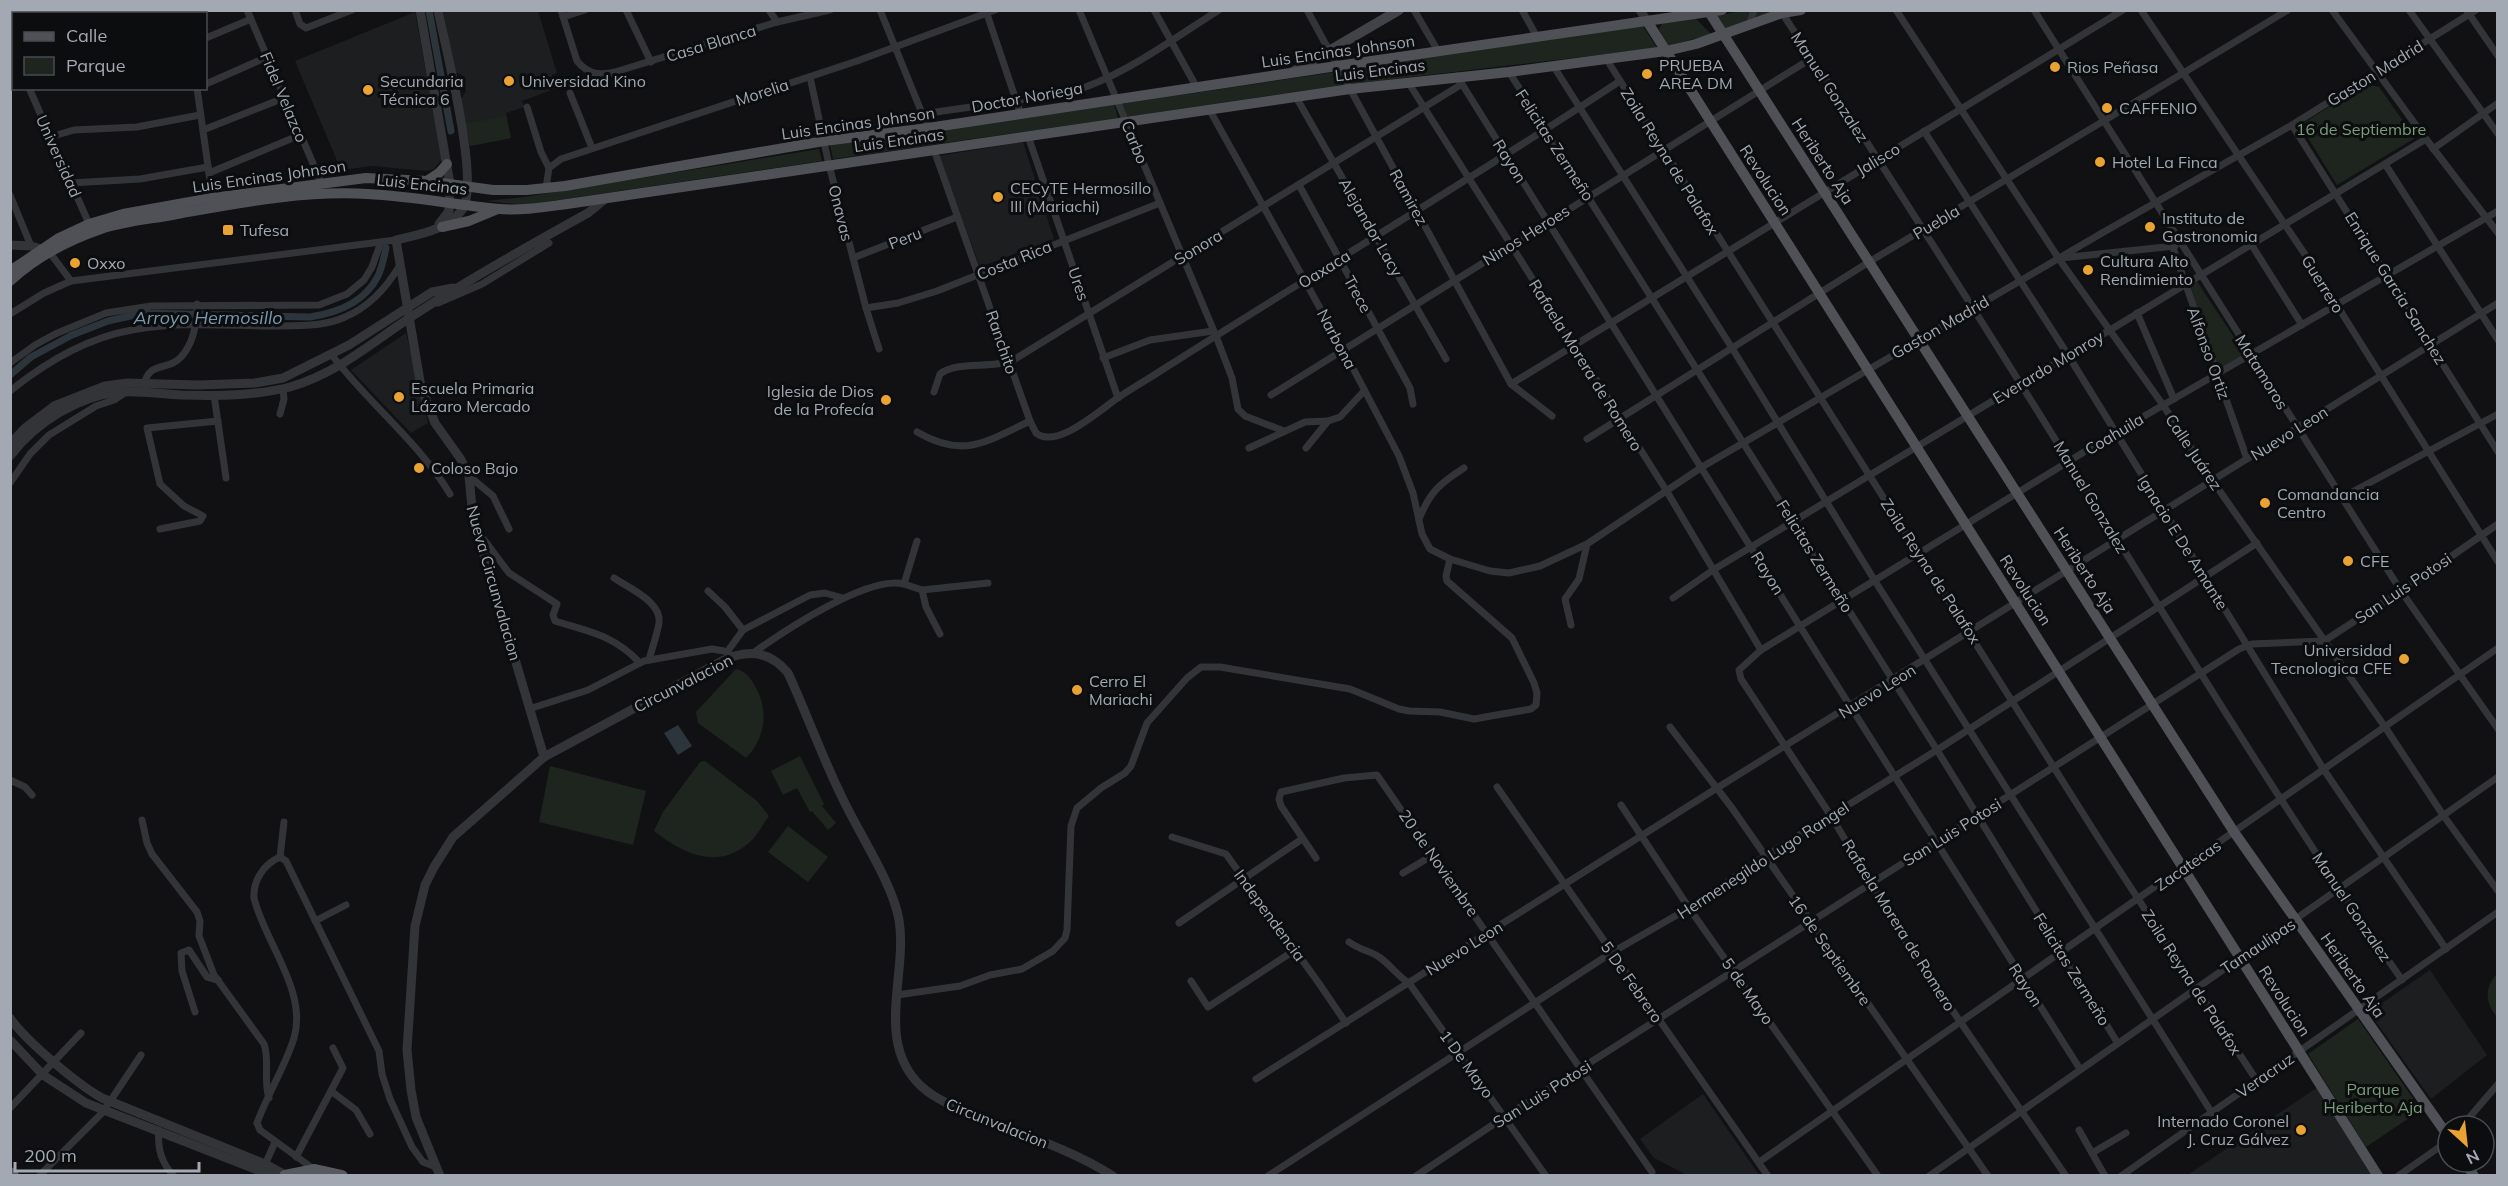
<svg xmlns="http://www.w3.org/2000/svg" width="2508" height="1186" viewBox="0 0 2508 1186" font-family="Mulish,sans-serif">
<rect width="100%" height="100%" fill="#111113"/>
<!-- built -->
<g fill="#1d1e20">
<path d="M443,11H538L557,73L552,75L557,88L522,101L524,107L506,113L511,138L470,146L461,99L466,91L462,75L455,72Z"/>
<path d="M415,12L442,159L434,169L427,171L372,166L341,170L295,61Z"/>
<path d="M1023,142L1054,239L980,267L939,156Z"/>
<path d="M406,333L428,423L411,433L351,370Z"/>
<path d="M2430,970L2487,1055L2431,1099L2369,1012Z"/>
<path d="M2321,1085L2378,1176H2186Z"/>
<path d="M1703,1094L1759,1175H1687L1654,1158L1640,1139Z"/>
</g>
<!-- green -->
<g fill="#1e251e">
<path d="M1742,11H1769L1770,13L1724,29L1713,16Z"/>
<path d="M1694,17L1711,34L1668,46L1659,29L1663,22Z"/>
<path d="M1643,26L1657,48L1351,84L1344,69Z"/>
<path d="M1335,72L1342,85L1125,117L1121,104Z"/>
<path d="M2371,85L2379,87L2415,138L2337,185L2302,128L2304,123L2361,86Z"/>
<path d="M1114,104L1118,118L833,159L830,145Z"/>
<path d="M506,116L511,138L470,146L466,124Z"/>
<path d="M819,149L822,161L524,205L486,201L525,197Z"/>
<path d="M2196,280L2245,354L2218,370L2190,285Z"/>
<path d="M736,669C746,671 752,680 756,688C769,711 765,739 746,758L698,723L696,712Z"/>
<path d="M800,756L824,804L822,806L836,823L828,830L812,811L810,812L797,788L783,795L771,771Z"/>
<path d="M705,761L757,801L769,816C764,823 759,832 753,839C720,872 685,855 654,831L663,812L700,762Z"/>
<path d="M550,766L646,791L633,845L539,822Z"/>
<path d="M788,826L828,857L808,882L768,852Z"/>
<path d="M2497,974V1017C2485,1003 2484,987 2497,974Z"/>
<path d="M2358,1019L2421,1110L2366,1147L2308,1054Z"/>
</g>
<!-- water -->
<path fill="#2b353b" d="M678,725L692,746L678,755L664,733Z"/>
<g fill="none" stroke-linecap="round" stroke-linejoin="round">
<!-- canal -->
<g stroke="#2b353b" stroke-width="7">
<path d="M429,10L451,131"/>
<path d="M10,375L31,357L72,335L108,321L144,313L310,317C336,313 365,302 378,276C382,268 384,257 386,248"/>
</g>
<!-- minor -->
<g stroke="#333438" stroke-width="7">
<path d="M186,10V14"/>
<path d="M247,10L321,182"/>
<path d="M295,10L300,24L306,28L352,10"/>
<path d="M561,10L577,61C588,74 599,76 615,72L777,22L830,10"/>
<path d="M626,10L651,62"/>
<path d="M769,10L777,22"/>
<path d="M880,10L928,128"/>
<path d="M1079,10L1216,336L1232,378L1238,409L1245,416L1284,431"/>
<path d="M1154,10L1197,88"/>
<path d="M1307,10L1511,384L1552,416"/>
<path d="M1414,10L1438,51"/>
<path d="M1522,10L1537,37"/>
<path d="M1896,10L2059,259L2163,405L2212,480L2385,727L2443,815L2498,891"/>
<path d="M2034,10L2401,591L2498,729"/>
<path d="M2141,10L2306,256L2498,562"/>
<path d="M2332,10L2426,139L2498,233"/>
<path d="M2409,10L2498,134"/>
<path d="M2467,11L2498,56"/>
<path d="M1782,13C1880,160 1975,310 2068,460C2177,635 2284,811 2402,980"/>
<path d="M148,14L161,10"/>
<path d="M987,14L1021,115"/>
<path d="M563,17L585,10"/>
<path d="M1749,25L1754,10"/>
<path d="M10,33L14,32"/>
<path d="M206,38L251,19"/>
<path d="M10,41L14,50"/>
<path d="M1607,60L2101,842L2257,1081"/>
<path d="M1554,67L1732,348L1875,581L2212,1113"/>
<path d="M1509,72L1937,750L2117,1042"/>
<path d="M1457,76L1821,660L2080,1069"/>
<path d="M810,77L829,165L866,308L879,349"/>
<path d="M1408,82L1666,490L1761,650"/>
<path d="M206,84L267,57"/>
<path d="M29,88L90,226"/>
<path d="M197,88L213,202"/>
<path d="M570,93L592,148"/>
<path d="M1296,97L1446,359"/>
<path d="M527,107L541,152L549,168"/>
<path d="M1209,109L1344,351L1399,456L1413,493L1422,534L1430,549L1450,559L1490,571L1509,573L1540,566L1587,544L1702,467L2102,233L2292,125L2476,10"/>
<path d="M922,114L1068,93C1123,77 1171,40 1219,10"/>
<path d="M2292,125L2498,452"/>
<path d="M203,130L284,98"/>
<path d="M1924,131L2068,355L2324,770L2446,949"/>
<path d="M1028,136L1118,398"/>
<path d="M50,137L74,130L137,127L200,115"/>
<path d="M2433,149L2498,103"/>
<path d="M934,150L1030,421L1036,433C1057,450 1101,409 1119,397C1134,387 1150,378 1165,368C1316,272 1470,180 1620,81"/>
<path d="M2385,164L2498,340"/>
<path d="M209,173L300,135"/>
<path d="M71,183L140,179L208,167"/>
<path d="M1299,185L1410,388L1413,404"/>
<path d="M546,188L549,168L561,159L857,61L995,10"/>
<path d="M10,195L31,246"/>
<path d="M2251,244L2302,325"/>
<path d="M2173,248L2247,459"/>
<path d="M50,253L71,281"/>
<path d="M853,258L957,217"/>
<path d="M2061,258L2175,246"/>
<path d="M438,303L482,284L549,243"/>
<path d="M866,308L898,303L937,291L1160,203"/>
<path d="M2137,313L2174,399"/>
<path d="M10,314L44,293L71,281L396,240"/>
<path d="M331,354C369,404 418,441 450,494"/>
<path d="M1103,358L1150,340L1213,331"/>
<path d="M10,363L35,345L55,334L106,313L151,306L319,305L347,294L364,280L372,267L381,242"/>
<path d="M1511,384L2123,10"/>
<path d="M144,387C147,360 168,372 181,357C194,343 197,322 197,304"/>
<path d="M10,391C46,362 86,338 132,330C179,321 229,326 278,326C301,325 323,327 345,317C369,307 387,287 400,265"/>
<path d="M934,392L940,374C958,360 993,370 1015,359L1462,84"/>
<path d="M214,395L226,478"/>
<path d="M1271,395L1812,58"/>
<path d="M280,414L284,399L283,389"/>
<path d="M917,432C964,459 986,442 1030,421"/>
<path d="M1587,439L1869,262L2288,10"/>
<path d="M1249,448L1305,422L1328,421"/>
<path d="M1306,448L1328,421L1340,417L1364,391"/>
<path d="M469,476L493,496L509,529"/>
<path d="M10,483L30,454L49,435L96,406L114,400L126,392"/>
<path d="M2341,498L2498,414"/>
<path d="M1419,519C1430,492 1439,484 1464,468"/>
<path d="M160,529L200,521L203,516L184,506L160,484L147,428L218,421"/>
<path d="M479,533L509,573L557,604L553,615L555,621C590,632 614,635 640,663"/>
<path d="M614,578C629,588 662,602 659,623C657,635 652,648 649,660"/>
<path d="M904,584L922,590L988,583"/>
<path d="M922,590L926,607L940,634"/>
<path d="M708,591L725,607L743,630"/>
<path d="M1673,598L1713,570L2426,139"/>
<path d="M1571,625L1565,599L1579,579L1587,544"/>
<path d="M727,652L743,630L810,595L825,593L843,598"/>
<path d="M753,653C784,631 868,575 904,584L917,541"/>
<path d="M529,709L588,690L644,661L712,649L724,651L733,656"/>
<path d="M1670,727L1732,808L1988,1176"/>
<path d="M10,780L25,787L32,795"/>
<path d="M1497,787L1768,1176"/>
<path d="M1621,805L1689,908L1878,1176"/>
<path d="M142,820L147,843L152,854L197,912L200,921L199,936L214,975L264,1044C270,1061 263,1080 269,1098"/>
<path d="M1172,837L1226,854L1318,982L1346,1023"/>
<path d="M280,857L284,822"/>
<path d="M1316,858L1281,806L1279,799L1281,792L1344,778L1377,775L1652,1172"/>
<path d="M1403,873L1433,855"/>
<path d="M315,921L346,905"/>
<path d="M1179,923L1302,839"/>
<path d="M1349,942C1360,950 1370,951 1379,957C1390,964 1396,975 1409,983L1546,1176"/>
<path d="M1191,981L1208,1007L1295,950"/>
<path d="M897,995L960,986L990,975L1022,969L1053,951L1065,938L1067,930L1071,826L1077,808L1101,788L1125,773L1131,766L1147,723L1187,678L1201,667H1220L1350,689L1399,709L1409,711L1440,712L1474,719L1531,709L1536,705L1537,693L1534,683L1512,638L1447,581L1446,576L1450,559"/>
<path d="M195,1012L182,971L181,953L189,950L207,977L218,980"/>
<path d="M1256,1079L1717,788L2498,303"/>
<path d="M331,1091L356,1110L370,1134"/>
<path d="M10,1108L81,1033"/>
<path d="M2462,1126L2498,1084"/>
<path d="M159,1130C157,1148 161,1163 174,1176"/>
<path d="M2079,1130L2105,1176"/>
<path d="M2092,1153L2126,1133"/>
<path d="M296,1157L343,1068L333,1048"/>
<path d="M1759,1162L2498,648"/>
<path d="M264,1167L275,1142"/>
<path d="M315,1170L260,1130L257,1123C268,1093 285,1067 294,1038C308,991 264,941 254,898C253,880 264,864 280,857L286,861L379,1051L382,1074L390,1099L412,1147L423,1162L436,1167"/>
<path d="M39,1176L103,1112L141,1055"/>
<path d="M1268,1176L1536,1002L1611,953L1689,908L1764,857L1937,750L2257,543"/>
<path d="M1416,1176L1506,1116L2239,649L2252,644L2324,641L2401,591L2498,524"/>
<path d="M1929,1176L2498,777"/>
<path d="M2066,1176L1911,950L1831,816L1741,679L1739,670L1761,650L2115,433L2498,211"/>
<path d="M2121,1176L2498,912"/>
<path d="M2398,1176L2448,1141"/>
</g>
<!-- tertiary -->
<g stroke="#333438" stroke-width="9">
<path d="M420,10L450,184L449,211L439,224"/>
<path d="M438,10C445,46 481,184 462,210C447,230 420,234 396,240L421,387L435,423L460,458L469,476L473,518L544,757"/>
<path d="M1640,10L1647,21"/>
<path d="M10,245L31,246L48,251"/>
<path d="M10,444L25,428L54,406L105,386L127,383L198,385L255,383L283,378L349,345L432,292L453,288"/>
<path d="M10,456C36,422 79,395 122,392C142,391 161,394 181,395C217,396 255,396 290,387C338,373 371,343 411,317C469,279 528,246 588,213L605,199"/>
<path d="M10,1018C26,1041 77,1084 102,1098L265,1164L287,1176"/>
<path d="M10,1040L43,1075L86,1103L273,1176"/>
<path d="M440,1176L416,1117L411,1090L407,1050L415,926L425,885L434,867L453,837L544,757L724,660C748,649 770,651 788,673C806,712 821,754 840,793C856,829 893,883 899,920C908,974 874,1042 921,1086C938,1102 963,1110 985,1119C1028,1136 1073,1151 1113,1176"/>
</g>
<!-- secondary -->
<path stroke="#414348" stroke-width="10" d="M1293,72L1399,10"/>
<!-- primary -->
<g stroke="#4f5157" stroke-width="10">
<path d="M1709,12L2234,832L2448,1136"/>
<path d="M1647,21L2378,1176"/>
<path d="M427,181L439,173L447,164"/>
<path d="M442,227L469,221L498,209"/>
<path d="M10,271L59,238L89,224L123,214L212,198L366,178L427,181L493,190H527L565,186L824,141L928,128L1337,66L1722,10"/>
<path d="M10,281C35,258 69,240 101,229C125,221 152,219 177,214C239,203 304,190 368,194C412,196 455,205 499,209C522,211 545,207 567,204L1350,89L1509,72L1666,51L1696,44L1782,13L1801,10"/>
<path d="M2465,1162L2474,1176"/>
</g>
<!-- trunk -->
<g stroke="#575a60" stroke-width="12">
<path d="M10,1173L13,1176"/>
<path d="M285,1176L315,1170L342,1176"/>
</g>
</g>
<!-- markers -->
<g fill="#eaa332" stroke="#0c0d0e" stroke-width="2">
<circle cx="2055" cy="67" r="6"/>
<circle cx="1647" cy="74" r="6"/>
<circle cx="509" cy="81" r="6"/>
<circle cx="368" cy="90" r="6"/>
<circle cx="2107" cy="108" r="6"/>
<circle cx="2100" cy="162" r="6"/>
<circle cx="998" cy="197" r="6"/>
<circle cx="2150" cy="227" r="6"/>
<rect x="222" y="224" width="12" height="12" rx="3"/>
<circle cx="75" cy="263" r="6"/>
<circle cx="2088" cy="270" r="6"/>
<circle cx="399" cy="397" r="6"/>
<circle cx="886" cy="400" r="6"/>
<circle cx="419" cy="468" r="6"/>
<circle cx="2265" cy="503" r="6"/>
<circle cx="2348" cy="561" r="6"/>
<circle cx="2404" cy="659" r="6"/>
<circle cx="1077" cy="690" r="6"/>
<circle cx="2301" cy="1130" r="6"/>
</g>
<g text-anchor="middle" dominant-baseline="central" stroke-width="6" stroke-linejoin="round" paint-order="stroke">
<!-- street labels -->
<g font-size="16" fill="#a3a9b3" stroke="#0c0d0e">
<text transform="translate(711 43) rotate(-17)">Casa Blanca</text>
<text transform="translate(1338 51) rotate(-8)">Luis Encinas Johnson</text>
<text transform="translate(1380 70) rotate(-7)">Luis Encinas</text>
<text transform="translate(2375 73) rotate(-32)">Gaston Madrid</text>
<text transform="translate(1830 87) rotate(57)">Manuel Gonzalez</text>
<text transform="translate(762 92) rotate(-18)">Morelia</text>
<text transform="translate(284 97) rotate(67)">Fidel Velazco</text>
<text transform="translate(1027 97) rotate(-10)">Doctor Noriega</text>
<text transform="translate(858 123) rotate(-8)">Luis Encinas Johnson</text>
<text transform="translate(899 140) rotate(-8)">Luis Encinas</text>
<text transform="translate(1135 142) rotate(68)">Carbo</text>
<text transform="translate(1555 145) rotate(57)">Felicitas Zermeño</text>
<text transform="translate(59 156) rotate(66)">Universidad</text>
<text transform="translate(1878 159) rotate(-31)">Jalisco</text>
<text transform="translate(1510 161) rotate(58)">Rayon</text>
<text transform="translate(1670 161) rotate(58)">Zoila Reyna de Palafox</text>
<text transform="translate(1823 161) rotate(57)">Heriberto Aja</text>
<text transform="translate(269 176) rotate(-8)">Luis Encinas Johnson</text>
<text transform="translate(1766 180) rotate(57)">Revolucion</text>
<text transform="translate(422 184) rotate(6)">Luis Encinas</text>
<text transform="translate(1409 197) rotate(61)">Ramirez</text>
<text transform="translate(841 213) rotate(76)">Onavas</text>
<text transform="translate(1936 222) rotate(-31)">Puebla</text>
<text transform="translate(1371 227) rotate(60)">Alejandor Lacy</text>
<text transform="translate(1526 235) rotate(-32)">Ninos Heroes</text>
<text transform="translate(905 238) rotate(-21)">Peru</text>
<text transform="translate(1198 247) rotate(-31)">Sonora</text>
<text transform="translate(1014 260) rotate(-22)">Costa Rica</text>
<text transform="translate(1324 269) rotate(-32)">Oaxaca</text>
<text transform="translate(1079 284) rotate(71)">Ures</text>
<text transform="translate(2323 284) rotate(58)">Guerrero</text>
<text transform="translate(2396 288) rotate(58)">Enrique Garcia Sanchez</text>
<text transform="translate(1358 294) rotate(61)">Trece</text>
<text transform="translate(1940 327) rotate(-30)">Gaston Madrid</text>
<text transform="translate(1337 339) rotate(62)">Narbona</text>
<text transform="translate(1002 342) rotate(71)">Ranchito</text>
<text transform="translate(2209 353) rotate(70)">Alfonso Ortiz</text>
<text transform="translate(1586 365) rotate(58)">Rafaela Morera de Romero</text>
<text transform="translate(2048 367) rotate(-31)">Everardo Monroy</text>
<text transform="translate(2262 372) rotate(58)">Matamoros</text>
<text transform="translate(2289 433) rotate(-32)">Nuevo Leon</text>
<text transform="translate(2114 434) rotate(-31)">Coahuila</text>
<text transform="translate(2194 452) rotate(56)">Calle Juárez</text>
<text transform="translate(2091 497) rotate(59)">Manuel Gonzalez</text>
<text transform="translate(2183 542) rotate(58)">Ignacio E De Amante</text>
<text transform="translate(1815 556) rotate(58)">Felicitas Zermeño</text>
<text transform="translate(2085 570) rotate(57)">Heriberto Aja</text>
<text transform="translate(1931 571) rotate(57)">Zoila Reyna de Palafox</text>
<text transform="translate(1768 573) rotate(58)">Rayon</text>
<text transform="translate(494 583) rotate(74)">Nueva Circunvalacion</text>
<text transform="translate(2403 588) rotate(-34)">San Luis Potosi</text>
<text transform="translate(2026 590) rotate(57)">Revolucion</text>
<text transform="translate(683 683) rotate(-27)">Circunvalacion</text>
<text transform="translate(1877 691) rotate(-32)">Nuevo Leon</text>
<text transform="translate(1952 832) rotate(-32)">San Luis Potosi</text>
<text transform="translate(1763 860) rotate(-33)">Hermenegildo Lugo Rangel</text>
<text transform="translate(1439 863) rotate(55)">20 de Noviembre</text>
<text transform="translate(2188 865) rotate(-35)">Zacatecas</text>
<text transform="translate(2352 907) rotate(56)">Manuel Gonzalez</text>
<text transform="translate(1270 915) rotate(54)">Independencia</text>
<text transform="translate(1899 925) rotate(58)">Rafaela Morera de Romero</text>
<text transform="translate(2258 946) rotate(-34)">Tamaulipas</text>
<text transform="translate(1464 948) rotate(-32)">Nuevo Leon</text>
<text transform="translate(1830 950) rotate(55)">16 de Septiembre</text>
<text transform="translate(2072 969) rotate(58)">Felicitas Zermeño</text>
<text transform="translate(2353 975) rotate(55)">Heriberto Aja</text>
<text transform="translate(1632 982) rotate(55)">5 De Febrero</text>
<text transform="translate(2192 982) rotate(57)">Zoila Reyna de Palafox</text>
<text transform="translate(2026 985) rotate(57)">Rayon</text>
<text transform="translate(1748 991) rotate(55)">5 de Mayo</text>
<text transform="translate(2285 1001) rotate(57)">Revolucion</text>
<text transform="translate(1467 1064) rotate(54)">1 De Mayo</text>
<text transform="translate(2265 1075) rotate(-35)">Veracruz</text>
<text transform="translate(1542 1094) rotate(-32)">San Luis Potosi</text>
<text transform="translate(997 1123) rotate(22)">Circunvalacion</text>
</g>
<!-- poi labels -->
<g font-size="16" fill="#a3a9b3" stroke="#0c0d0e" text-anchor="start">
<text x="1659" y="65">PRUEBA<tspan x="1659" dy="18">AREA DM</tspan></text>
<text x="2067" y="67">Rios Peñasa</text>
<text x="380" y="81">Secundaria<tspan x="380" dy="18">Técnica 6</tspan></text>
<text x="521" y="81">Universidad Kino</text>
<text x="2119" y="108">CAFFENIO</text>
<text x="2112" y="162">Hotel La Finca</text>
<text x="1010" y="188">CECyTE Hermosillo<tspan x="1010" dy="18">III (Mariachi)</tspan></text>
<text x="2162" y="218">Instituto de<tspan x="2162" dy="18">Gastronomia</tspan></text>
<text x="240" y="230">Tufesa</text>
<text x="2100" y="261">Cultura Alto<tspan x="2100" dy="18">Rendimiento</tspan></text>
<text x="87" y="263">Oxxo</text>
<text x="411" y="388">Escuela Primaria<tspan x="411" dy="18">Lázaro Mercado</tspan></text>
<text x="874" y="391" text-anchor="end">Iglesia de Dios<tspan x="874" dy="18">de la Profecía</tspan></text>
<text x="431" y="468">Coloso Bajo</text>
<text x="2277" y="494">Comandancia<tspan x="2277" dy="18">Centro</tspan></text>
<text x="2360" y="561">CFE</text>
<text x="2392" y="650" text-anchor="end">Universidad<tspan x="2392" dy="18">Tecnologica CFE</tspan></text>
<text x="1089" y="681">Cerro El<tspan x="1089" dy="18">Mariachi</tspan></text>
<text x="2289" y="1121" text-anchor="end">Internado Coronel<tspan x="2289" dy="18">J. Cruz Gálvez</tspan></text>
</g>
<!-- park labels -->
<g font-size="16" fill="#7b9e7b" stroke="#0c0d0e">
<text x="2361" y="129">16 de Septiembre</text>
<text x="2373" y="1089">Parque<tspan x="2373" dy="18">Heriberto Aja</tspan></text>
</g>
<!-- water labels -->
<g font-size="18" font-style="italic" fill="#7b98ad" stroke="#0c0d0e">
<text x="208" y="317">Arroyo Hermosillo</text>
</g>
</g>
<!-- border -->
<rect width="2508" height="1186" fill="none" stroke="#a3a9b3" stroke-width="24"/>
<!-- legend -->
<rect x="12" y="12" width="195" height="78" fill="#0c0d0e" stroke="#484b50" stroke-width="1.5"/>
<rect x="24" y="32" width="30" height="9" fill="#4f5157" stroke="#484b50" stroke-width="1.5"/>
<text x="66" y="42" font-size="18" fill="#a3a9b3">Calle</text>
<rect x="24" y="57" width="30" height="18" fill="#1e251e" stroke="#484b50" stroke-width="1.5"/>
<text x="66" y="72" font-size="18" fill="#a3a9b3">Parque</text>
<!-- north arrow -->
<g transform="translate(2466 1144) rotate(153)"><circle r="28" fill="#0c0d0e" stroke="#484b50" stroke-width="1.5"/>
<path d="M0-4.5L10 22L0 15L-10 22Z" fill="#eaa332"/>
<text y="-9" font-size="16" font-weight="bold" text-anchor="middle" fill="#a3a9b3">N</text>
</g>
<!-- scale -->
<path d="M15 1162v9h184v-9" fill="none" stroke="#a3a9b3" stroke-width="3"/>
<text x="24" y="1162" font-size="18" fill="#a3a9b3" stroke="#0c0d0e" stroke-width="4.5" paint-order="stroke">200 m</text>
</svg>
